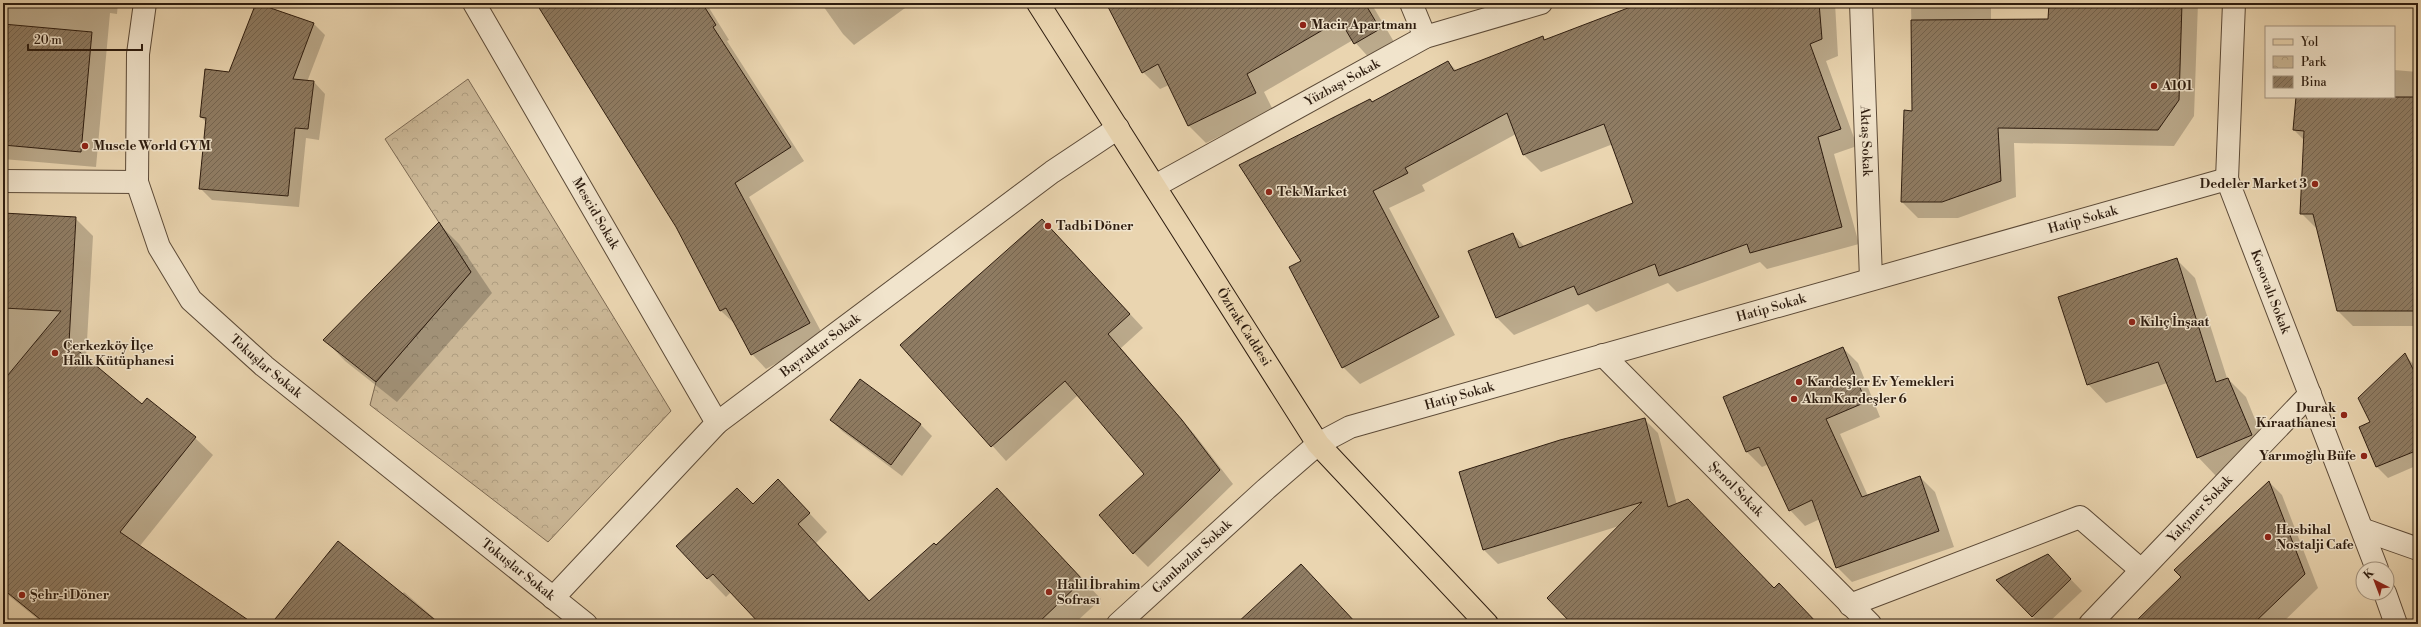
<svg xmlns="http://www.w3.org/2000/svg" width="2421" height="627" viewBox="0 0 2421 627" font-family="'Libre Bodoni',serif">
<defs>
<pattern id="park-crowns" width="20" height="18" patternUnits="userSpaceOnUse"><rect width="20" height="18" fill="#cab695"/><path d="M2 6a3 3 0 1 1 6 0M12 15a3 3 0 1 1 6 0" fill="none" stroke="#ae9c7f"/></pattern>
<pattern id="building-hatch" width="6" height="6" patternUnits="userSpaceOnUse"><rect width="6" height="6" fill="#8f7c63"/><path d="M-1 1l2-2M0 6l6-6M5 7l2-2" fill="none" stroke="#756550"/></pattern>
</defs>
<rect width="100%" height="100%" fill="#ead5b0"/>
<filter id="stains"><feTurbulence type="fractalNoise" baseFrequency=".005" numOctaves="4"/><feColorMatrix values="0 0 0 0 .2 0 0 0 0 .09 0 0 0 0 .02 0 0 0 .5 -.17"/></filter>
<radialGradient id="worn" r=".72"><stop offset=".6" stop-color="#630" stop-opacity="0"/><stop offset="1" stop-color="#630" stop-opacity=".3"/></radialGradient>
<!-- park -->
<path fill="url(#park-crowns)" stroke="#7c6952" d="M468,79L671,411L548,542L370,405L376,382L471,272L385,139Z"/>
<!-- shadow -->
<g fill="#0003">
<path d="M3,3H118L117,14L110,13L96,167L3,159Z"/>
<path d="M257,3L314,24L325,35L307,82H314L325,94L319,140L306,138L299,207L212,200L200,188L206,122L201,117L230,73Z"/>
<path d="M542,3H706L729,40L727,41L804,161L749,197L824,337L766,369L752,354L736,325L721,311L691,254L693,252Z"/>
<path d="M821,3H912L854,45L843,34Z"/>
<path d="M1107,3H1371L1397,47L1372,61L1353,40L1264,92L1273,110L1206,143L1189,126L1169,85L1160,89L1143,72Z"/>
<path d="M1644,3H1835L1838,56L1826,61L1857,146L1834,154L1859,244L1767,269L1760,262L1677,292L1668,283L1596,312L1588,304L1514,335L1497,318L1513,234L1525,247L1634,203L1613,144L1541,172L1524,155L1516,134L1422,185L1425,191L1389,208L1455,335L1360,384L1343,367L1303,261L1370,100L1373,103L1448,62L1457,71L1542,38L1545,40Z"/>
<path d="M1911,3H1991V21L2049,20L2050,3H2198L2194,116L2174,146L2014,143L2016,197L1958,218H1918L1902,202L1913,112Z"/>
<path d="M2394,70L2418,72V326H2353L2338,311L2317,229L2301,213L2304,140L2294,130L2297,97H2394Z"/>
<path d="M3,214L75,218L93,236L86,359L142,405L195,438L213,455L139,547L252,624H44L3,591Z"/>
<path d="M439,224L459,244L492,293L397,402L345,361L325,340Z"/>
<path d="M1056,234L1143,328L1121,348L1195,435L1233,484L1148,567L1134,553L1146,474L1078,395L1006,461L902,345Z"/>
<path d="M2176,259L2195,278L2227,378L2246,397L2269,454L2216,476L2198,457L2167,383L2106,403L2088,384Z"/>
<path d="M1843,348L1858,363L1880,417L1840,434L1868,496L1920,477L1935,492L1954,547L1852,582L1837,567L1820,519L1805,526L1790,510L1769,464L1762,467L1747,452L1724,397Z"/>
<path d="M2405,355L2418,369V465L2388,478L2377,467L2371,423Z"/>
<path d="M860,380L921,425L932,436L902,476L842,431L831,420Z"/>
<path d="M1644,419L1658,433L1677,505L1817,624H1574L1619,526L1498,564L1484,550L1461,472Z"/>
<path d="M2269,482L2282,495L2318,588L2281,624H2134L2182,577Z"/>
<path d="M796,499L827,532L816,543L870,601L936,547L1015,508L1101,599L1074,624H761L731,592L726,597L677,546L753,505Z"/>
<path d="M1301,565L1357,624H1238Z"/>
<path d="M2059,567L2082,591L2047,624H2040L1997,580Z"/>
<path d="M404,592L441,624H272L402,594Z"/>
</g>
<!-- building -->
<g fill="url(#building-hatch)" stroke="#2d1c0f">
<path d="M256,3L314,23L293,79L314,81L308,129L295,128L288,196L199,189L206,118L200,117L205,69L229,72Z"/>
<path d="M536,3H702L716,25L713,27L791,147L735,183L810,323L751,355L726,308L720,311L676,227Z"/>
<path d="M1106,3H1369L1366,5L1380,29L1354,44L1340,20L1247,74L1256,93L1188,126L1158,64L1142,73Z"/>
<path d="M1641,3H1819L1822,39L1810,44L1841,129L1818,137L1842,227L1750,253L1747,244L1659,276L1655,264L1578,295L1574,286L1496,318L1468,251L1513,233L1519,248L1633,203L1604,124L1523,155L1507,113L1405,168L1408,173L1373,191L1439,317L1342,368L1289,267L1301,261L1239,165L1370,99L1372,102L1448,61L1454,71L1543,36L1544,40Z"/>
<path d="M2049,3H2182L2179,100L2158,130L1998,128L2001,181L1942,202H1901L1904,110L1912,111L1911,20L2048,19Z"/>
<path d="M3,24L92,32L81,152L3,145Z"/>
<path d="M2296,97H2418V311H2337L2313,214H2300L2304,131L2293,130Z"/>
<path d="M3,213L76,217L69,343L142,404L147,398L196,437L120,532L254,624H46L3,589V381L61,311L3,308Z"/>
<path d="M1042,219L1130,314L1108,334L1182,420L1220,470L1133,554L1099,515L1144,474L1065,381L991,447L900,345Z"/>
<path d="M439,222L471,272L376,382L323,340Z"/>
<path d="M2177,258L2216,382L2228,378L2252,435L2197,458L2158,362L2087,385L2058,297Z"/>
<path d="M1843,347L1866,402L1826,419L1862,497L1920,476L1939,531L1836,568L1812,500L1789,511L1759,447L1746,452L1723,397Z"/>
<path d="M2405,353L2418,379V450L2376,467L2359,427L2370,422L2358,398Z"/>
<path d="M860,379L921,424L891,465L830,420Z"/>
<path d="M1645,418L1668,507L1688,499L1774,588L1779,583L1818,624H1572L1547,598L1642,502L1483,550L1459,472L1560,440Z"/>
<path d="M778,479L810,513L798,524L869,601L934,543L936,545L997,488L1083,580L1037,624H760L713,574L707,579L676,546L737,488L753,504Z"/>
<path d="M2269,481L2305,574L2253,624H2133L2181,577L2174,570Z"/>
<path d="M338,541L440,624H271Z"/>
<path d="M2048,554L2071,579L2032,617L1996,580Z"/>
<path d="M1301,564L1357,624H1236Z"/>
</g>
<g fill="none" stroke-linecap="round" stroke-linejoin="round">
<defs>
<g id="minor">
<path id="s1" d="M145,3L138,54L137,182L159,247L191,300L264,366L586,624"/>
<path id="s2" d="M474,3L717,423"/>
<path d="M1411,3L1425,37"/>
<path id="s3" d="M1861,3L1871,279"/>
<path id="s4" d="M2234,3L2227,179L2377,569"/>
<path d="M3,181L137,182"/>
<path id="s5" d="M1155,186L1425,37L1541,3"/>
<path id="s6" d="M1603,355L1870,624"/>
<path d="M2364,530L2418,549"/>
<path d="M2385,593L2396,624"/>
<path id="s7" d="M553,598L717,423L1052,172L1118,128"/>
<path d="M1850,605L2080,517L2141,570"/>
<path id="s8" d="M1118,624L1266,489L1318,444L1350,427L2227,179"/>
<path id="s9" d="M2090,624L2310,394"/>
</g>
<g id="major">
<path id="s10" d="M1038,3L1318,444L1487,624"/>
</g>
</defs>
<!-- minor casing -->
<use href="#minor" stroke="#5c4a37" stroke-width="24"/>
<!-- major casing -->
<use href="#major" stroke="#2d1c0f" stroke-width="24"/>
<!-- minor -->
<use href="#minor" stroke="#f1e4cc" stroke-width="22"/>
<!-- major -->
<use href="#major" stroke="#ead5b0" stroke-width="22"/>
</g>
<!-- markers -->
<g fill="#8f2418" stroke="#f1e4cc" stroke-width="1.5">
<circle cx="1303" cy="25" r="4"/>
<circle cx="2154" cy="86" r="4"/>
<circle cx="85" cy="146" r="4"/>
<circle cx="2315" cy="184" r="4"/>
<circle cx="1269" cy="192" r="4"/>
<circle cx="1048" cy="226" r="4"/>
<circle cx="2132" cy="322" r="4"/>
<circle cx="55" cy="353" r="4"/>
<circle cx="1799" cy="382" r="4"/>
<circle cx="1794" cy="399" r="4"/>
<circle cx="2344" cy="415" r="4"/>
<circle cx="2364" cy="456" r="4"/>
<circle cx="2268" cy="537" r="4"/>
<circle cx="1049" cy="592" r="4"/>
<circle cx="22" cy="595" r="4"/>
</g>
<g text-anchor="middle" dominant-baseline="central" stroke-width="3" stroke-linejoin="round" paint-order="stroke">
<!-- poi labels -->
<g font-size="13" font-weight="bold" fill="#2d1c0f" stroke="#f1e4cc" text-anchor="start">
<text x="1311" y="25">Macir Apartmanı</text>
<text x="2162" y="86">A101</text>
<text x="93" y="146">Muscle World GYM</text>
<text x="2307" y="184" text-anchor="end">Dedeler Market 3</text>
<text x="1277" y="192">Tek Market</text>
<text x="1056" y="226">Tadbi Döner</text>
<text x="2140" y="322">Kılıç İnşaat</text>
<text x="63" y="346">Çerkezköy İlçe<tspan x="63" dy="15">Halk Kütüphanesi</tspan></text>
<text x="1807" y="382">Kardeşler Ev Yemekleri</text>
<text x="1802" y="399">Akın Kardeşler 6</text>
<text x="2336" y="408" text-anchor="end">Durak<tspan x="2336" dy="15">Kıraathanesi</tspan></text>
<text x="2356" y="456" text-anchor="end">Yarımoğlu Büfe</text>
<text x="2276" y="530">Hasbihal<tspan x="2276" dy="15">Nostalji Cafe</tspan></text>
<text x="1057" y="585">Halil İbrahim<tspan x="1057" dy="15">Sofrası</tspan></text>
<text x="30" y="595">Şehr-i Döner</text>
</g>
<!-- street labels -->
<g font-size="13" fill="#2d1c0f" stroke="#f1e4cc">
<text stroke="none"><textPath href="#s5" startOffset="214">Yüzbaşı Sokak</textPath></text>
<text stroke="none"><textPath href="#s3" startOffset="138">Aktaş Sokak</textPath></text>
<text stroke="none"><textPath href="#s2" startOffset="243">Mescid Sokak</textPath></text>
<text stroke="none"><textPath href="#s8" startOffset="1067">Hatip Sokak</textPath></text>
<text stroke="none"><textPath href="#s4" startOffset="297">Kosovalı Sokak</textPath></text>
<text stroke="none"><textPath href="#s8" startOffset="743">Hatip Sokak</textPath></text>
<text stroke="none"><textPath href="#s10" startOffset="384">Öztrak Caddesi</textPath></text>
<text stroke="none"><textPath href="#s7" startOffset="369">Bayraktar Sokak</textPath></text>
<text stroke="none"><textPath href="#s1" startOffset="410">Tokuşlar Sokak</textPath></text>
<text stroke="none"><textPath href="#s8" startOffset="419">Hatip Sokak</textPath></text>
<text stroke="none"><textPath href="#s6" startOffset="189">Şenol Sokak</textPath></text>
<text stroke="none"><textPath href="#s9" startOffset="159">Yalçıner Sokak</textPath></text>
<text stroke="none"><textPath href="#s8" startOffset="100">Gambazlar Sokak</textPath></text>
<text stroke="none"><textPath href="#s1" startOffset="734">Tokuşlar Sokak</textPath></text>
</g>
</g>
<!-- margin -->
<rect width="2421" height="627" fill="none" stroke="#ead5b0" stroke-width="16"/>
<rect x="4" y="4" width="2413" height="619" fill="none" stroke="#2d1c0f" stroke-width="2"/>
<rect x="8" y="8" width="2405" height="611" fill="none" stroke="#2d1c0f"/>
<!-- legend -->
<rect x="2265" y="26" width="130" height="72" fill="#f1e4cc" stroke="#a39480"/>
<rect x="2273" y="39" width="20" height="6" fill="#ead5b0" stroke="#a39480"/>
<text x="2301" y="46" font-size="12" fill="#2d1c0f">Yol</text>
<rect x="2273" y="56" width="20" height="12" fill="url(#park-crowns)" stroke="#a39480"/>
<text x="2301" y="66" font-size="12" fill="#2d1c0f">Park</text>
<rect x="2273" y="76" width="20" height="12" fill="url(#building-hatch)" stroke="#a39480"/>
<text x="2301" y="86" font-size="12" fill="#2d1c0f">Bina</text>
<!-- north arrow -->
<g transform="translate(2375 581) rotate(318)"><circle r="19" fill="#f1e4cc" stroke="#a39480"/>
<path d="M0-3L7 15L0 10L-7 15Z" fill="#8f2418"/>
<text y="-6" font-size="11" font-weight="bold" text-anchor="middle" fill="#2d1c0f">K</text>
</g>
<!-- scale -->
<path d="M28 44v6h114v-6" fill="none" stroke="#2d1c0f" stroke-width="2"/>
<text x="34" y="44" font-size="12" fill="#2d1c0f" stroke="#f1e4cc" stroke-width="3" paint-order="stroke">20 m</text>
<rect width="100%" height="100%" filter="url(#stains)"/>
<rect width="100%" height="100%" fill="url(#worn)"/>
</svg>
